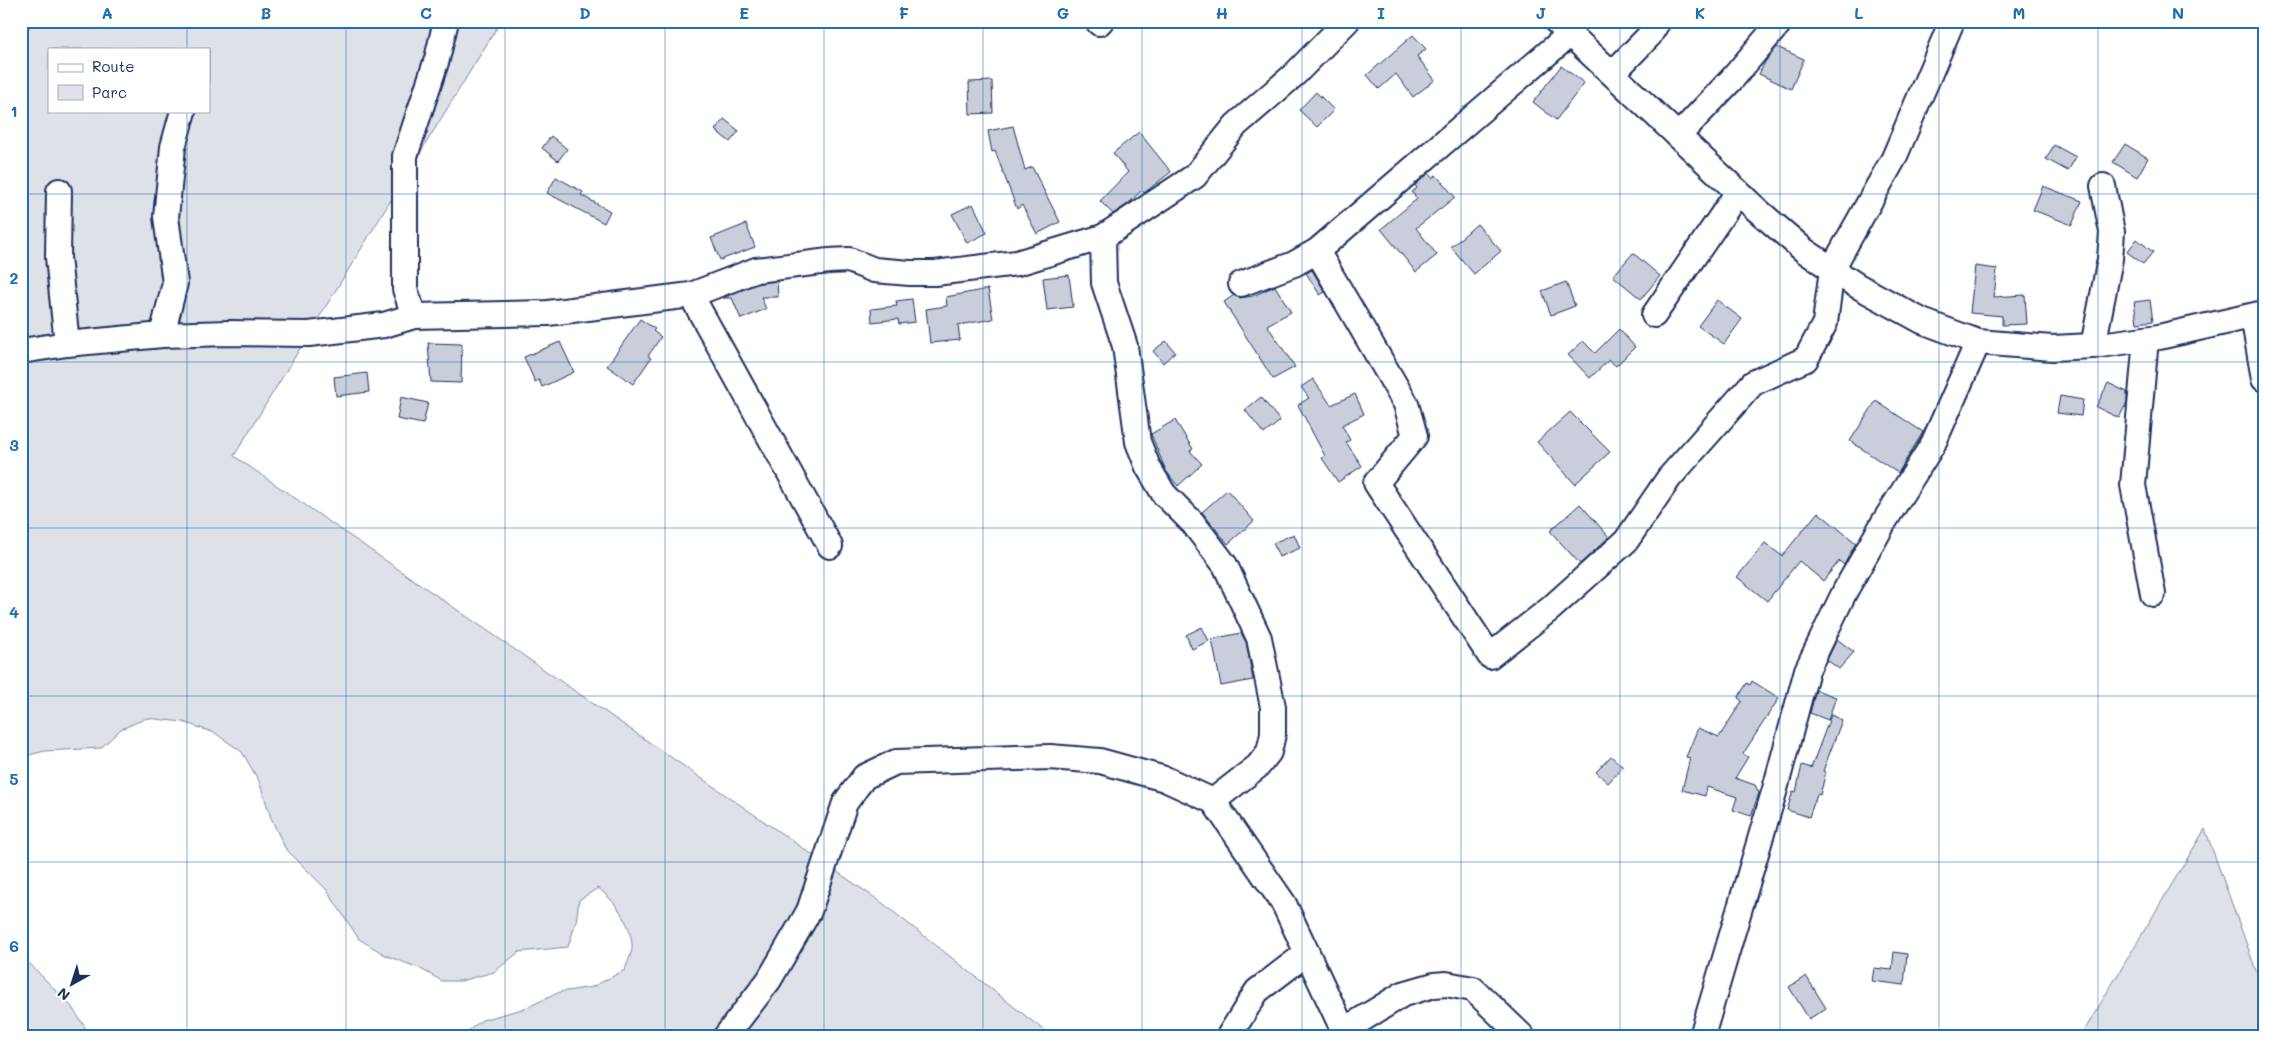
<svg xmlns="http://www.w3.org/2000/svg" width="2285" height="1057" viewBox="0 0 2285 1057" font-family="Mali,sans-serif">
<rect width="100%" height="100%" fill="#fff"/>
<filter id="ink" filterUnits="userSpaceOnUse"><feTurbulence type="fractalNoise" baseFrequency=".02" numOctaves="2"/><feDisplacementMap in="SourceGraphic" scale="10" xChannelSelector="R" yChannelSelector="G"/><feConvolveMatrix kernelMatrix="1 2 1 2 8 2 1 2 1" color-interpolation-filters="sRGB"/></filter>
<g filter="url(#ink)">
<!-- green -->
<g fill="#dee1e7" stroke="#7c88a2" fill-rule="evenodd">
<path d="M34,21H501L234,456L881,902L1051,1036H462L482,1020L526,1008L560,992L592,987L625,970C627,963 633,952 632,944C630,921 615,901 598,888L579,900L576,922L568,947L519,952L494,972L461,981H442L419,968L387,956L359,939L326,889L285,848L271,818L259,781L242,752L215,733L183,722L147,718L121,729L101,748L45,751L21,757V39ZM49,49H209V111H49Z"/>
<path d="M2205,829L2257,973L2264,983V1036H2081Z"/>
<path d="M21,951L27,961L71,1006L91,1036H21Z"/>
</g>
<!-- building -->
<g fill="#caceda" stroke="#1b2f5e">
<path d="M1413,35L1426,49L1417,56L1435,80L1413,97L1396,74L1379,89L1367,75Z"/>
<path d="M1777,47L1804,59L1791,89L1759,74L1765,62Z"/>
<path d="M1561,66L1584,83L1556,120L1533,102Z"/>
<path d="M992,81L993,113L970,114L969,82Z"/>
<path d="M1316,92L1334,110L1317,127L1299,110Z"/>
<path d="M724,119L739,131L730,142L715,130Z"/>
<path d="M1013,126L1025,170L1032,167L1060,222L1037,234L1022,205L1017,209L995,151L992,152L988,131Z"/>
<path d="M1139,132L1171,172L1144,193L1142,190L1128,204L1113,214L1100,201L1128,172L1113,153Z"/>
<path d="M551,136L567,149L558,161L542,148Z"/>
<path d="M2125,144L2148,158L2137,177L2113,162Z"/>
<path d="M2054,145L2076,157L2068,171L2046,159Z"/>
<path d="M1429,173L1432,178L1436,175L1455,197L1416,228L1437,255L1416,272L1381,229L1417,199L1412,192L1417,188L1415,185Z"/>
<path d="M556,177L583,192L581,195L610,211L604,223L547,193Z"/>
<path d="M2043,186L2082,201L2072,225L2033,210Z"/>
<path d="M973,204L987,233L967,243L952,214Z"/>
<path d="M746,224L755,247L720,260L711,238Z"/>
<path d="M1477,224L1501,251L1474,274L1451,247Z"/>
<path d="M2137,239L2153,252L2143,264L2127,252Z"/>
<path d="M1633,253L1660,276L1641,299L1613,276Z"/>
<path d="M1975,266L1997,269L1994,297L2025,295L2027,324L2002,325V316L1970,313Z"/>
<path d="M1312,270L1325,292L1320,295L1306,273Z"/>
<path d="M1069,275L1073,307L1047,310L1043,278Z"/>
<path d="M777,281L778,297H761L766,309L741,319L732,298H723L759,283Z"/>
<path d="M1566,282L1575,306L1551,315L1542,291Z"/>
<path d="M1275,286L1291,312L1267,325L1295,367L1273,379L1224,302L1234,295L1239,298L1253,296Z"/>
<path d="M988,289L993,319L958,325L960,340L930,343L926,309L947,306L946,297Z"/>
<path d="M912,299L915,322L899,324L898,319L872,322L871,309L897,306L896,301Z"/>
<path d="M1717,300L1742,319L1724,344L1698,326Z"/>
<path d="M2150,300L2153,321L2137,323L2134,302Z"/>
<path d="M640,319L655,329L653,331L661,337L648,356L651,358L633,384L607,366Z"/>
<path d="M1619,329L1635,347L1616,366L1609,360L1590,378L1568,355L1583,341L1595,353Z"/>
<path d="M1166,341L1175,352L1163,363L1153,351Z"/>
<path d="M560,342L574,372L542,387L539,380L535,382L524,357Z"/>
<path d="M428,343L462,344L461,383L431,382Z"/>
<path d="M367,373L369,392L336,396L334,377Z"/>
<path d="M1313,379L1331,405L1355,394L1364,414L1342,425L1350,440L1346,442L1362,466L1338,482L1322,458L1325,456L1298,405L1309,398L1301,387Z"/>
<path d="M2108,383L2127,392V402L2119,418L2096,407Z"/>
<path d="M2060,396L2083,400L2081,416L2057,413Z"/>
<path d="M401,397L428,403L423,424L397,419Z"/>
<path d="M1261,397L1280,421L1264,434L1245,410Z"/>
<path d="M1876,401L1923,432L1898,473L1850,441Z"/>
<path d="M1570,412L1610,452L1575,484L1537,442Z"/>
<path d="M1175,420L1193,449L1190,451L1202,464L1178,486L1166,471L1151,434Z"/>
<path d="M1227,490L1254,521L1228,544L1202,512Z"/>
<path d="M1580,504L1609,537L1580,564L1550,531Z"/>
<path d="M1818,512L1856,543L1844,565L1839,561L1823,581L1799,561L1767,601L1737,577L1765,543L1782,556Z"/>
<path d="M1294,534L1300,548L1279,557L1273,543Z"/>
<path d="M1202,627L1209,641L1192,649L1186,635Z"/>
<path d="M1241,633L1246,642L1253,680L1221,686L1212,639Z"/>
<path d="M1837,639L1854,652L1839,669L1827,660Z"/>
<path d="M1752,681L1779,698L1743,754L1748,757L1735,778L1755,785L1759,793L1751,816L1733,810L1737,797L1707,787L1705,796L1682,790L1690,758L1686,757L1698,728L1719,737L1742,701L1738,698L1747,683L1750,685Z"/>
<path d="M1816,690L1836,697L1828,720L1810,713Z"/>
<path d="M1831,715L1842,720L1823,771L1826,772L1820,795L1817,794L1809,817L1787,810L1793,791L1796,792L1802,765L1811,768Z"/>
<path d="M1611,756L1623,767L1608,783L1596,772Z"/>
<path d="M1894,952L1907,954L1904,985L1872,981L1874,968L1892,970Z"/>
<path d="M1806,976L1826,1008L1809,1019L1789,987Z"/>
</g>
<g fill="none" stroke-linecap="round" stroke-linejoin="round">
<defs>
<g id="minor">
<path d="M1556,21L1756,209L1805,251L1856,285L1922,321L1978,342L2052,348L2093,346L2159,337L2264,313"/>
<path d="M1099,23L1101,21"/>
<path d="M1613,73L1649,36L1658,21"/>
<path d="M1678,136L1733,78L1781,21"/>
<path d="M59,191L58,257L67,344"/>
<path d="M1103,237L1104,283L1125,346L1138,442L1148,467L1164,494L1193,523L1225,565L1259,638L1273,707V734L1269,752L1258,766L1213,801"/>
<path d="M1317,251L1406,404L1415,436L1376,483L1490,656L1550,609L1626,541L1669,478L1753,383L1806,359L1825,323L1832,269L1894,158L1952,21"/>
<path d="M1241,284L1294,264L1317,251L1570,34"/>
<path d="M691,295L830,546"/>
<path d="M1654,315L1738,192"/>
<path d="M414,316L405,289V156L437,59L446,21"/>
<path d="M2253,316L2264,379"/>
<path d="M162,335L175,283L166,217L173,147L183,111"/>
<path d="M2146,339L2133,485L2153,594"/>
<path d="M2093,346L2110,259L2112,232L2103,186"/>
<path d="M21,351L67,344L162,335L229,333L309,334L384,325L414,316L548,313L691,295L756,270L829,261L849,260L874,270L910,273H935L1017,263L1103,237L1195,176L1236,125L1295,74L1347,21"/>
<path d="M1343,1031L1403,994L1434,985L1446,984L1473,989L1522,1036"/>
<path d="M726,1036L769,980L809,911L845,803L864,777L896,762L1050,757L1100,761L1165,779L1213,801L1284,904L1346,1036"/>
<path d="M1229,1036L1257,991L1307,953"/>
<path d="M1702,1036L1775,789L1807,670L1845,591L1884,522L1933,444L1978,342"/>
</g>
</defs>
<!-- minor casing -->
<use href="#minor" stroke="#1b2f5e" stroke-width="28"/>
<!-- minor -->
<use href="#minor" stroke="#fff" stroke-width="24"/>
</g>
</g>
<!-- grid -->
<path fill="none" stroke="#1f6fb2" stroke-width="1" stroke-opacity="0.55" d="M187,21V49M346,21V1036M505,21V1036M665,21V1036M824,21V1036M983,21V1036M1142,21V1036M1302,21V1036M1461,21V1036M1620,21V1036M1780,21V1036M1939,21V1036M2098,21V1036M187,111V1036M21,194H2264M21,362H2264M21,528H2264M21,696H2264M21,862H2264"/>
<!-- margin -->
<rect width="2285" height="1057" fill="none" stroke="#fff" stroke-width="55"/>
<!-- legend -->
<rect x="48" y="48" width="162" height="65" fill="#ffffff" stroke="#a4acbf"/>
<rect x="58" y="64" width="25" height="8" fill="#ffffff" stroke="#a4acbf"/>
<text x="92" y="72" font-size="15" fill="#1b2f5e">Route</text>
<rect x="58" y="85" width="25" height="15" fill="#dee1e7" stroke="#a4acbf"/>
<text x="92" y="98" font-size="15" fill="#1b2f5e">Parc</text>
<!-- north arrow -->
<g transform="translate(72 984) rotate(219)" stroke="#ffffff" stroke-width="4" paint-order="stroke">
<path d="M0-4L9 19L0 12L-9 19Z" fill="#1b2f5e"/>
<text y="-8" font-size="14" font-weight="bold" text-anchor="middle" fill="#1b2f5e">N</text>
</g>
<rect x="28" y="28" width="2230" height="1002" fill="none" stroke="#1f6fb2" stroke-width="2"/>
<g font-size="16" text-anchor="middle" font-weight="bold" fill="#1f6fb2">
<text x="107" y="19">A</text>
<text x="266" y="19">B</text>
<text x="426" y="19">C</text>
<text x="585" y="19">D</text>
<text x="744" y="19">E</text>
<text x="904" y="19">F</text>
<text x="1063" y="19">G</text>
<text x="1222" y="19">H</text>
<text x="1381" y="19">I</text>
<text x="1541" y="19">J</text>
<text x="1700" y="19">K</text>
<text x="1859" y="19">L</text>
<text x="2019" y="19">M</text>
<text x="2178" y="19">N</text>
<text x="14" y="117">1</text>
<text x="14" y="284">2</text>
<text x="14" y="451">3</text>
<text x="14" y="618">4</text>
<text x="14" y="785">5</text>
<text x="14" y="952">6</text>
</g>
</svg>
